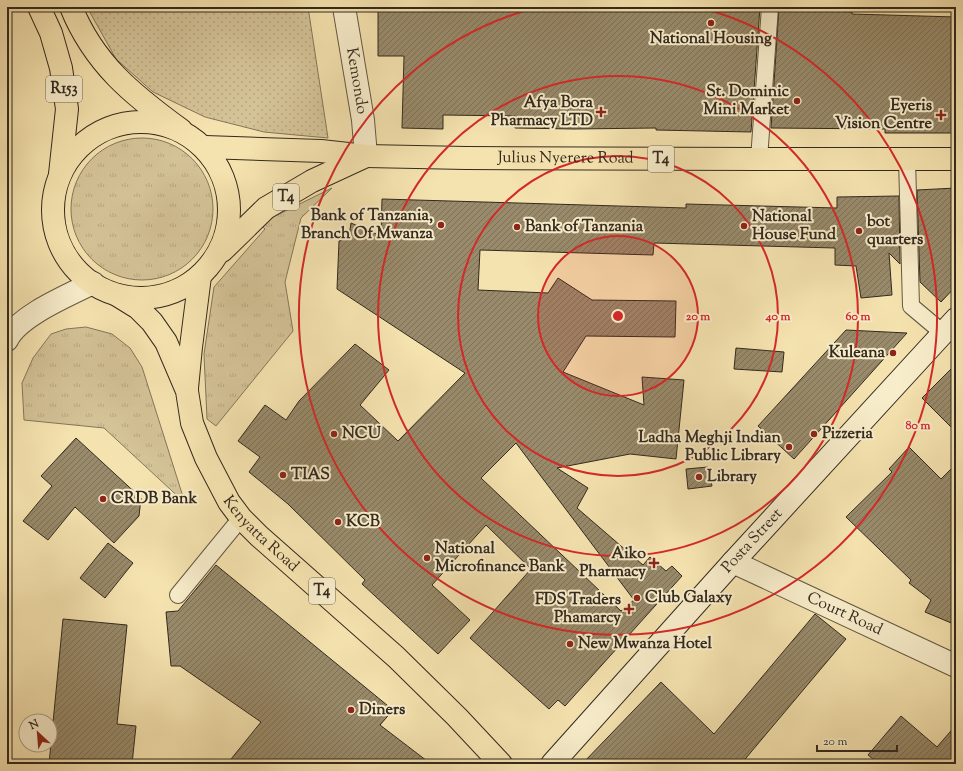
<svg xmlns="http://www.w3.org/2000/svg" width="963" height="771" viewBox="0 0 963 771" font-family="'Sorts Mill Goudy',serif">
<defs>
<pattern id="grass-tufts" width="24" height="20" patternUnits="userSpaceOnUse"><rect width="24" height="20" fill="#d4c397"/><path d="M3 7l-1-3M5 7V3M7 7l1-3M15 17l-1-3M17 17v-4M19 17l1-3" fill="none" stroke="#b6a882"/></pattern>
<pattern id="park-dots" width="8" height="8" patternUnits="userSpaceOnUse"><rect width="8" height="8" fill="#d4c397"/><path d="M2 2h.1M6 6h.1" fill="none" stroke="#b6a882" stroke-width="1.8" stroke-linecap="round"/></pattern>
<pattern id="building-hatch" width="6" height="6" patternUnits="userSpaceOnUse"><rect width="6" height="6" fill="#988a6a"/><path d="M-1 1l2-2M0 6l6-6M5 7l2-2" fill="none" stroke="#7d7157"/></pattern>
</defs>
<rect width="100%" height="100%" fill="#f5e3af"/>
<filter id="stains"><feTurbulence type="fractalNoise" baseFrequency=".005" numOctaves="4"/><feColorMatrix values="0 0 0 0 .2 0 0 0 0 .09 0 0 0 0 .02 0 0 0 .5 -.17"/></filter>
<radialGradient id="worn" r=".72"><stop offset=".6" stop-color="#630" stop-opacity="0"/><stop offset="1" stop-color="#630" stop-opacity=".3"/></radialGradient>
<!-- grass -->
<g fill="url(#grass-tufts)" stroke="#84765b">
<circle cx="142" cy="209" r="71"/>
<path d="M332,188L301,218L285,282L293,331L216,426L207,419L204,354L214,287L265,229L259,224Z"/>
<path d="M86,327L112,334L130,348L142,367L185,503L104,428L24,420L22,383L33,358L51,334L66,329Z"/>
</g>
<!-- park -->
<path fill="url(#park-dots)" stroke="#84765b" d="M87,7H308L328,138L264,132L205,117L153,92L116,59Z"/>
<!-- building -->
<g fill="url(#building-hatch)" stroke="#33291f" fill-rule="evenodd">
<path d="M378,7H760L751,132L656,130V128L574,129L515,128V116L443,115V129L402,128L404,56H378Z"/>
<path d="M779,7L852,12V14L956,17V133H885V129L771,128Z"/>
<path d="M956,188V286L941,302L920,282L917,190Z"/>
<path d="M899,196L900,264L889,253L892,295L861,298L856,266L835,265V248L654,243L653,255L480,250L478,290L548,293L558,278L592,300L676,301L675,337L586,336L563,372L644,405L642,377L684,380L676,459L630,454L557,468L588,488L577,508L643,565L650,557L666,571L672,566L682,576L565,706L558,700L549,709L470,638L531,569L486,525L432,585L470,620L438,654L362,584L365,580L288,504L249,472L260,457L238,441L265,405L286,420L299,401L355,344L389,370L360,405L398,441L465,373L337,289L339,241L349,236L351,223L381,236L382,199L686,208V204L837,208V197ZM516,443L634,600L621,611L481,478Z"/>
<path d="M846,330L907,333L794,459L758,426Z"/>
<path d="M736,348L784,352L782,372L734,369Z"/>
<path d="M956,364V432L922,398Z"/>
<path d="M76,438L141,498L139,516L114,543L75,507L48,540L23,521L52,486L41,476Z"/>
<path d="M909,447L941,479L956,464V625L925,612L931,600L909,583L911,580L846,517L892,472L889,469Z"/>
<path d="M708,467L712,486L688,489L686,469Z"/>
<path d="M108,543L133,563L105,598L80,578Z"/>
<path d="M216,565L393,710L380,725L431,764H227L261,722L180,666H171L166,612L178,611Z"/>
<path d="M815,614L846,639L741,764H582L661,682L714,734Z"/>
<path d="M63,619L127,625L117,724L136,726L132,764H49Z"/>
<path d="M901,716L937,747L956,725V764H879L868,755Z"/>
</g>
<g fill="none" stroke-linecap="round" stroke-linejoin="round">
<defs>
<g id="service">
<path d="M759,159L770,7"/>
<path d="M907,159L911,306L943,333"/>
<path d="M178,595L241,518"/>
</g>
<g id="minor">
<path id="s1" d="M344,7L363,120L366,156"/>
<path d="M7,340C18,316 69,295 93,283"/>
<path id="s2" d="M733,562L956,666"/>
</g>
<g id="secondary">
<path id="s3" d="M552,764L733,562L956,319"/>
</g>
<g id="primary">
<path d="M39,7L51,33L61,68L67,109L60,174"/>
<path d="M71,7C94,64 133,95 181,130"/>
</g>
<g id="trunk">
<circle cx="141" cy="210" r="88"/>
<path id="s4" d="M205,147L321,151L366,156L466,158L759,159H956"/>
<path d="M222,251L266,208L312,181L366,156"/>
<path id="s5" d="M117,295L138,308L152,322L166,342L187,391L192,423L206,458L229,502L241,518L259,536L396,657L457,717L501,764"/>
<path d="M187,388L191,347L200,276"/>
</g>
</defs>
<!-- service casing -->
<use href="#service" stroke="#645843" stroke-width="18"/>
<!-- minor casing -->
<use href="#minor" stroke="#645843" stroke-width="24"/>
<!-- secondary casing -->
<use href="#secondary" stroke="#33291f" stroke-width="24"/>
<!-- primary casing -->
<use href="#primary" stroke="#33291f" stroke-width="24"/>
<!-- trunk casing -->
<use href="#trunk" stroke="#33291f" stroke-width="24"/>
<!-- service -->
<use href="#service" stroke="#f8edcb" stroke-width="16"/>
<!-- minor -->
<use href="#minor" stroke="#f8edcb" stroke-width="22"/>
<!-- secondary -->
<use href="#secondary" stroke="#f8edcb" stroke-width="22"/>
<!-- primary -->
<use href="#primary" stroke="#f5e3af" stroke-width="22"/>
<!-- trunk -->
<use href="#trunk" stroke="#f5e3af" stroke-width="22"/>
</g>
<!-- distance rings -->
<circle cx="618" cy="316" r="80" fill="#d62828" fill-opacity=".12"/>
<g fill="none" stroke="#d62828" stroke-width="2">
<circle cx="618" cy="316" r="80"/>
<circle cx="618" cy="316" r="160"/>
<circle cx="618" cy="316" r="240"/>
<path d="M698 7A319 319 0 1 1 538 7"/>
</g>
<!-- markers -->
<g fill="#8f2418" stroke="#f8edcb" stroke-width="1.5">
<circle cx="711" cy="23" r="4"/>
<circle cx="797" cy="101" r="4"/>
<path d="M599 106h4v4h4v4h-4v4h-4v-4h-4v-4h4z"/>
<path d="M939 109h4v4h4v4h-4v4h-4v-4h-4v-4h4z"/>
<circle cx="441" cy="225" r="4"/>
<circle cx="744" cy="226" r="4"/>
<circle cx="517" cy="227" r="4"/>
<circle cx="859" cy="231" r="4"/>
<circle cx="893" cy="353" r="4"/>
<circle cx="334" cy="434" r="4"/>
<circle cx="814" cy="434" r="4"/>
<circle cx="789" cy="447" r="4"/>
<circle cx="283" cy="475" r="4"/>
<circle cx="699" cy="477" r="4"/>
<circle cx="103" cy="499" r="4"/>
<circle cx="338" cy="522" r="4"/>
<circle cx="427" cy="558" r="4"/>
<path d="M652 557h4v4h4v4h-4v4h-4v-4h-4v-4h4z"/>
<circle cx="637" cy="598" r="4"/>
<path d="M627 603h4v4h4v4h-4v4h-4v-4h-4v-4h4z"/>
<circle cx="570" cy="644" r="4"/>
<circle cx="351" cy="710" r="4"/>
</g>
<g text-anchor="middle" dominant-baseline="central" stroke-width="4" stroke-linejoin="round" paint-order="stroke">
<!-- shield labels -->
<g fill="#f8edcb" stroke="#6e6453" stroke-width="1">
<rect x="46" y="76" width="36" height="26" rx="3"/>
<rect x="648" y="146" width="26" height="26" rx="3"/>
<rect x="273" y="184" width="26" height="26" rx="3"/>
<rect x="309" y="578" width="26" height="26" rx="3"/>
</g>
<g font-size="15" font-weight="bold" fill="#33291f">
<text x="64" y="89">R153</text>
<text x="661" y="159">T4</text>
<text x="286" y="197">T4</text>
<text x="322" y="591">T4</text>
</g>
<!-- poi labels -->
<g font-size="16" font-weight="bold" fill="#33291f" stroke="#f8edcb" text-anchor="start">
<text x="711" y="39" text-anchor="middle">National Housing</text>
<text x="789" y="92" text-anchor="end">St. Dominic<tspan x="789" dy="18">Mini Market</tspan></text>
<text x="593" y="103" text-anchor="end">Afya Bora<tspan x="593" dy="18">Pharmacy LTD</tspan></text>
<text x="932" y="106" text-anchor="end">Eyeris<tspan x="932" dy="18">Vision Centre</tspan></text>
<text x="433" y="216" text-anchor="end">Bank of Tanzania,<tspan x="433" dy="18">Branch Of Mwanza</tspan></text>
<text x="752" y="217">National<tspan x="752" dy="18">House Fund</tspan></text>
<text x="867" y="222">bot<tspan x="867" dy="18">quarters</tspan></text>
<text x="525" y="227">Bank of Tanzania</text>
<text x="885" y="353" text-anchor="end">Kuleana</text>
<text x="342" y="434">NCU</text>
<text x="822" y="434">Pizzeria</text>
<text x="781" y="438" text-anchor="end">Ladha Meghji Indian<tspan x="781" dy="18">Public Library</tspan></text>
<text x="291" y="475">TIAS</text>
<text x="707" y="477">Library</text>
<text x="111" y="499">CRDB Bank</text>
<text x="346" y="522">KCB</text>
<text x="435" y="549">National<tspan x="435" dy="18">Microfinance Bank</tspan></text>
<text x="646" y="554" text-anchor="end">Aiko<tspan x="646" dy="18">Pharmacy</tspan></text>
<text x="645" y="598">Club Galaxy</text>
<text x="621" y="600" text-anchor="end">FDS Traders<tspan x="621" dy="18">Phamarcy</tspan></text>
<text x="578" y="644">New Mwanza Hotel</text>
<text x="359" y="710">Diners</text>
</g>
<!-- street labels -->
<g font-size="16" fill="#33291f" stroke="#f8edcb">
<text stroke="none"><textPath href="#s1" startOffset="75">Kemondo</textPath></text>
<text stroke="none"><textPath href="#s4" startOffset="361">Julius Nyerere Road</textPath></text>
<text stroke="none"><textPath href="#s5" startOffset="287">Kenyatta Road</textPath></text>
<text stroke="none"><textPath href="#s3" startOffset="300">Posta Street</textPath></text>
<text stroke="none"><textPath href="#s2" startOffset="123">Court Road</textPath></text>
</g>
</g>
<circle cx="618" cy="316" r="6" fill="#d62828" stroke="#f8edcb" stroke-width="2"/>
<g font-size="12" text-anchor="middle" font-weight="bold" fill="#d62828" stroke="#f8edcb" stroke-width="4" stroke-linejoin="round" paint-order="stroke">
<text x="698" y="320">20 m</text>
<text x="778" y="320">40 m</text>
<text x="858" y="320">60 m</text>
<text x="918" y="429">80 m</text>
</g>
<!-- margin -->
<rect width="963" height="771" fill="none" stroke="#f5e3af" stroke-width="24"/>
<rect x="8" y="8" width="947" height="755" fill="none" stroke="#33291f" stroke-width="2"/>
<rect x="12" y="12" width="939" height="747" fill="none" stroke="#33291f"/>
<!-- north arrow -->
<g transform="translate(38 733) rotate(334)"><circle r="19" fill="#f8edcb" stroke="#a99f86"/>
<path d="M0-3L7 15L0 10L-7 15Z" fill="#8f2418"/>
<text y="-6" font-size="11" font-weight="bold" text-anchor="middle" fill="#33291f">N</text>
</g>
<!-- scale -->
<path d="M817 745v6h80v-6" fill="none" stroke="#33291f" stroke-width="2"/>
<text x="823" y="745" font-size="12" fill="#33291f" stroke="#f8edcb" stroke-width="3" paint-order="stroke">20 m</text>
<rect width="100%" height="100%" filter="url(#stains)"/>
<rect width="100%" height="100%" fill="url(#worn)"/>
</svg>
